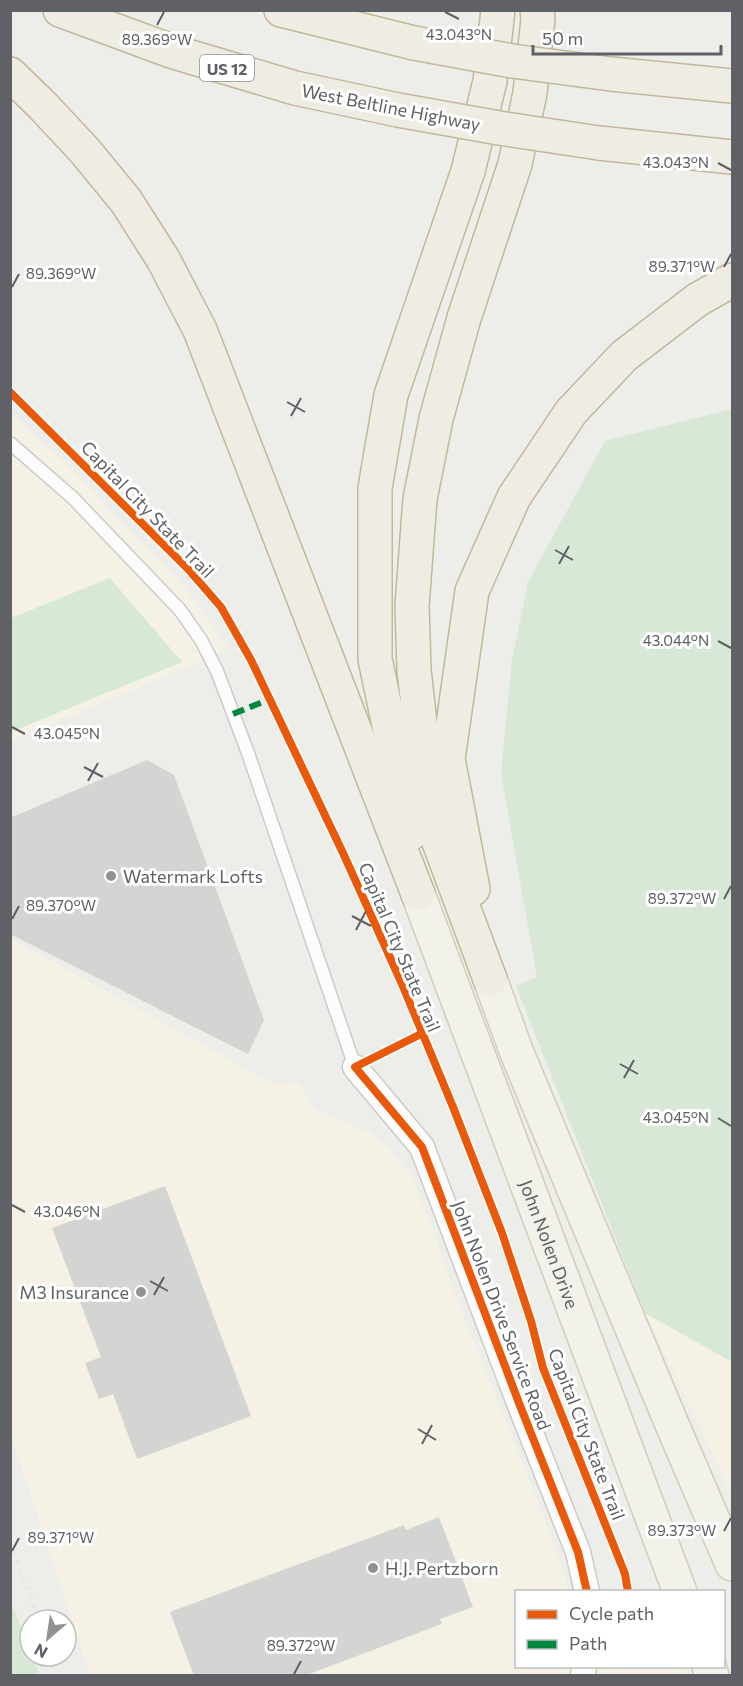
<svg xmlns="http://www.w3.org/2000/svg" width="743" height="1686" viewBox="0 0 743 1686" font-family="Commissioner,sans-serif">
<rect width="100%" height="100%" fill="#edede9"/>
<!-- commercial -->
<g fill="#f5f2e5">
<path d="M10,413L67,465L185,588L228,648L187,667L11,741Z"/>
<path d="M10,938L275,1085L300,1083L308,1100L315,1108L325,1114L369,1132L386,1145L411,1175L438,1243L460,1307L534,1491L566,1579L567,1591L516,1592V1666L684,1667L687,1675H90L11,1435Z"/>
<path d="M645,1313L732,1362V1496L699,1426Z"/>
</g>
<!-- green -->
<g fill="#d8e8d7">
<path d="M732,409V1362L645,1313L516,986L537,977L501,774L512,661L528,582L605,441Z"/>
<path d="M110,578L182,662L11,732V618Z"/>
<path d="M10,1599L30,1651V1656H32L39,1675H11Z"/>
</g>
<!-- building -->
<g fill="#d4d4d2">
<path d="M147,760L174,775L264,1020L248,1054L10,934V818Z"/>
<path d="M165,1186L251,1416L137,1459L113,1394L99,1399L85,1363L101,1357L52,1228Z"/>
<path d="M439,1517L473,1607L440,1619L442,1624L304,1676H194L170,1612L404,1525L406,1530Z"/>
</g>
<g fill="none" stroke-linecap="round" stroke-linejoin="round">
<defs>
<path id="service" d="M10,443L73,498L180,610L201,640L217,671L248,753L355,1067"/>
<g id="minor">
<path d="M355,1067L422,1147L519,1403L578,1552L587,1592"/>
<path d="M583,1676L584,1666"/>
</g>
<g id="primary">
<path id="s1" d="M418,894L680,1592"/>
<path d="M490,979L517,1053L671,1422L732,1564"/>
<path d="M709,1666L712,1676"/>
</g>
<g id="motorway">
<path d="M60,10L174,52L295,88L398,110"/>
<path d="M281,10L414,43"/>
<path d="M10,74L42,105L85,151L126,201L163,259L200,330L418,894"/>
<path d="M611,74L732,86"/>
<path d="M599,143L732,157"/>
<path d="M410,834L408,816L375,659V488L391,395L468,171L490,81L498,10"/>
<path d="M473,889L448,759L472,591L514,497L571,412L624,356L697,300L732,280"/>
<path d="M490,979L431,821L414,670L412,606L420,499L436,419L464,318L515,164L530,93L538,19L537,10"/>
</g>
</defs>
<!-- service casing -->
<use href="#service" stroke="#cbcbca" stroke-width="15"/>
<!-- minor casing -->
<use href="#minor" stroke="#cbcbca" stroke-width="27"/>
<!-- primary casing -->
<use href="#primary" stroke="#d3cdba" stroke-width="36"/>
<!-- motorway casing -->
<use href="#motorway" stroke="#c2b89a" stroke-width="36"/>
<!-- service -->
<use href="#service" stroke="#fcfcfc" stroke-width="12"/>
<!-- minor -->
<use href="#minor" stroke="#fcfcfc" stroke-width="24"/>
<!-- primary -->
<use href="#primary" stroke="#f2f1ea" stroke-width="33"/>
<!-- motorway -->
<use href="#motorway" stroke="#efece3" stroke-width="33"/>
<!-- rail -->
<g stroke="#e3e3e3" stroke-width="4.5" stroke-dasharray="1.5 8" stroke-linecap="butt">
<path d="M10,1543L39,1620"/>
<path d="M52,1656L59,1676"/>
</g>
<defs>
<g id="motorway-bridge">
<path d="M414,43L512,61L611,74"/>
<path d="M398,110L499,128L599,143"/>
</g>
</defs>
<!-- motorway-bridge casing -->
<use href="#motorway-bridge" stroke="#c2b89a" stroke-width="36" stroke-linecap="butt"/>
<!-- motorway-bridge -->
<use href="#motorway-bridge" stroke="#efece3" stroke-width="33"/>
<!-- quiet -->
<path stroke="#00873e" stroke-width="6" stroke-dasharray="12 6" stroke-linecap="butt" d="M233,714L270,699"/>
<defs>
<g id="cycleway">
<path d="M10,392L188,569L221,607L251,660L343,853L402,984L453,1107L502,1233L531,1321L543,1368L625,1574L628,1592"/>
<path d="M421,1034L355,1067L422,1147L519,1403L578,1552L587,1592"/>
</g>
</defs>
<!-- cycleway casing -->
<use href="#cycleway" stroke="#fff" stroke-width="11"/>
<!-- cycleway -->
<use href="#cycleway" stroke="#e8590c" stroke-width="8"/>
</g>
<!-- ticks -->
<path fill="none" stroke="#5f6166" stroke-width="2" d="M445,12L459,19M157,25L164,12M718,163L731,170M724,267L731,254M12,287L19,274M287,402L305,412M291,416L301,398M555,550L573,560M559,564L569,546M718,641L731,648M12,727L25,734M84,767L103,777M88,781L98,763M724,899L731,886M352,916L371,926M12,919L19,906M356,930L366,911M620,1064L638,1074M624,1078L634,1060M718,1118L731,1126M12,1205L25,1212M150,1281L168,1291M154,1295L164,1277M418,1429L436,1440M422,1444L432,1425M724,1531L731,1518M12,1551L19,1538M294,1674L301,1661"/>
<!-- markers -->
<g fill="#919294" stroke="#fff" stroke-width="2">
<circle cx="111" cy="876" r="6"/>
<circle cx="141" cy="1292" r="6"/>
<circle cx="373" cy="1568" r="6"/>
</g>
<g text-anchor="middle" dominant-baseline="central" stroke-width="6" stroke-linejoin="round" paint-order="stroke">
<!-- shield labels -->
<rect fill="#fff" stroke="#8f9094" stroke-width="1.5" x="200" y="55" width="54" height="26" rx="4.5"/>
<g font-size="16" font-weight="bold" fill="#5f6166">
<text x="227" y="68">US 12</text>
</g>
<!-- street labels -->
<g font-size="18" fill="#5f6166" stroke="#fff">
<text transform="translate(391 107) rotate(11)">West Beltline Highway</text>
<text transform="translate(148 509) rotate(46)">Capital City State Trail</text>
<text transform="translate(400 947) rotate(67)">Capital City State Trail</text>
<text stroke="none"><textPath href="#s1" startOffset="374">John Nolen Drive</textPath></text>
<text transform="translate(502 1315) rotate(69)">John Nolen Drive Service Road</text>
<text transform="translate(587 1434) rotate(69)">Capital City State Trail</text>
</g>
<!-- poi labels -->
<g font-size="18" fill="#5f6166" stroke="#fff" text-anchor="start">
<text x="123" y="876">Watermark Lofts</text>
<text x="129" y="1292" text-anchor="end">M3 Insurance</text>
<text x="385" y="1568">H.J. Pertzborn</text>
</g>
</g>
<g font-size="15" text-anchor="middle" fill="#5f6166" stroke="#fff" stroke-width="6" stroke-linejoin="round" paint-order="stroke">
<text x="459" y="40">43.043°N</text>
<text x="157" y="45">89.369°W</text>
<text x="676" y="168">43.043°N</text>
<text x="682" y="272">89.371°W</text>
<text x="61" y="279">89.369°W</text>
<text x="676" y="646">43.044°N</text>
<text x="67" y="739">43.045°N</text>
<text x="682" y="904">89.372°W</text>
<text x="61" y="911">89.370°W</text>
<text x="676" y="1123">43.045°N</text>
<text x="67" y="1217">43.046°N</text>
<text x="682" y="1536">89.373°W</text>
<text x="61" y="1543">89.371°W</text>
<text x="301" y="1651">89.372°W</text>
</g>
<!-- border -->
<rect width="743" height="1686" fill="none" stroke="#5f6166" stroke-width="24"/>
<!-- legend -->
<rect x="515" y="1590" width="210" height="78" fill="#ffffff" stroke="#bfc0c2" stroke-width="1.5"/>
<rect x="527" y="1610" width="30" height="9" fill="#e8590c" stroke="#bfc0c2" stroke-width="1.5"/>
<text x="569" y="1620" font-size="18" fill="#5f6166">Cycle path</text>
<rect x="527" y="1640" width="30" height="9" fill="#00873e" stroke="#bfc0c2" stroke-width="1.5"/>
<text x="569" y="1650" font-size="18" fill="#5f6166">Path</text>
<!-- north arrow -->
<g transform="translate(48 1638) rotate(209)"><circle r="28" fill="#ffffff" stroke="#bfc0c2" stroke-width="1.5"/>
<path d="M0-4.5L10 22L0 15L-10 22Z" fill="#919294"/>
<text y="-9" font-size="16" font-weight="bold" text-anchor="middle" fill="#5f6166">N</text>
</g>
<!-- scale -->
<path d="M533 45v9h188v-9" fill="none" stroke="#5f6166" stroke-width="3"/>
<text x="542" y="45" font-size="18" fill="#5f6166" stroke="#ffffff" stroke-width="4.5" paint-order="stroke">50 m</text>
</svg>
